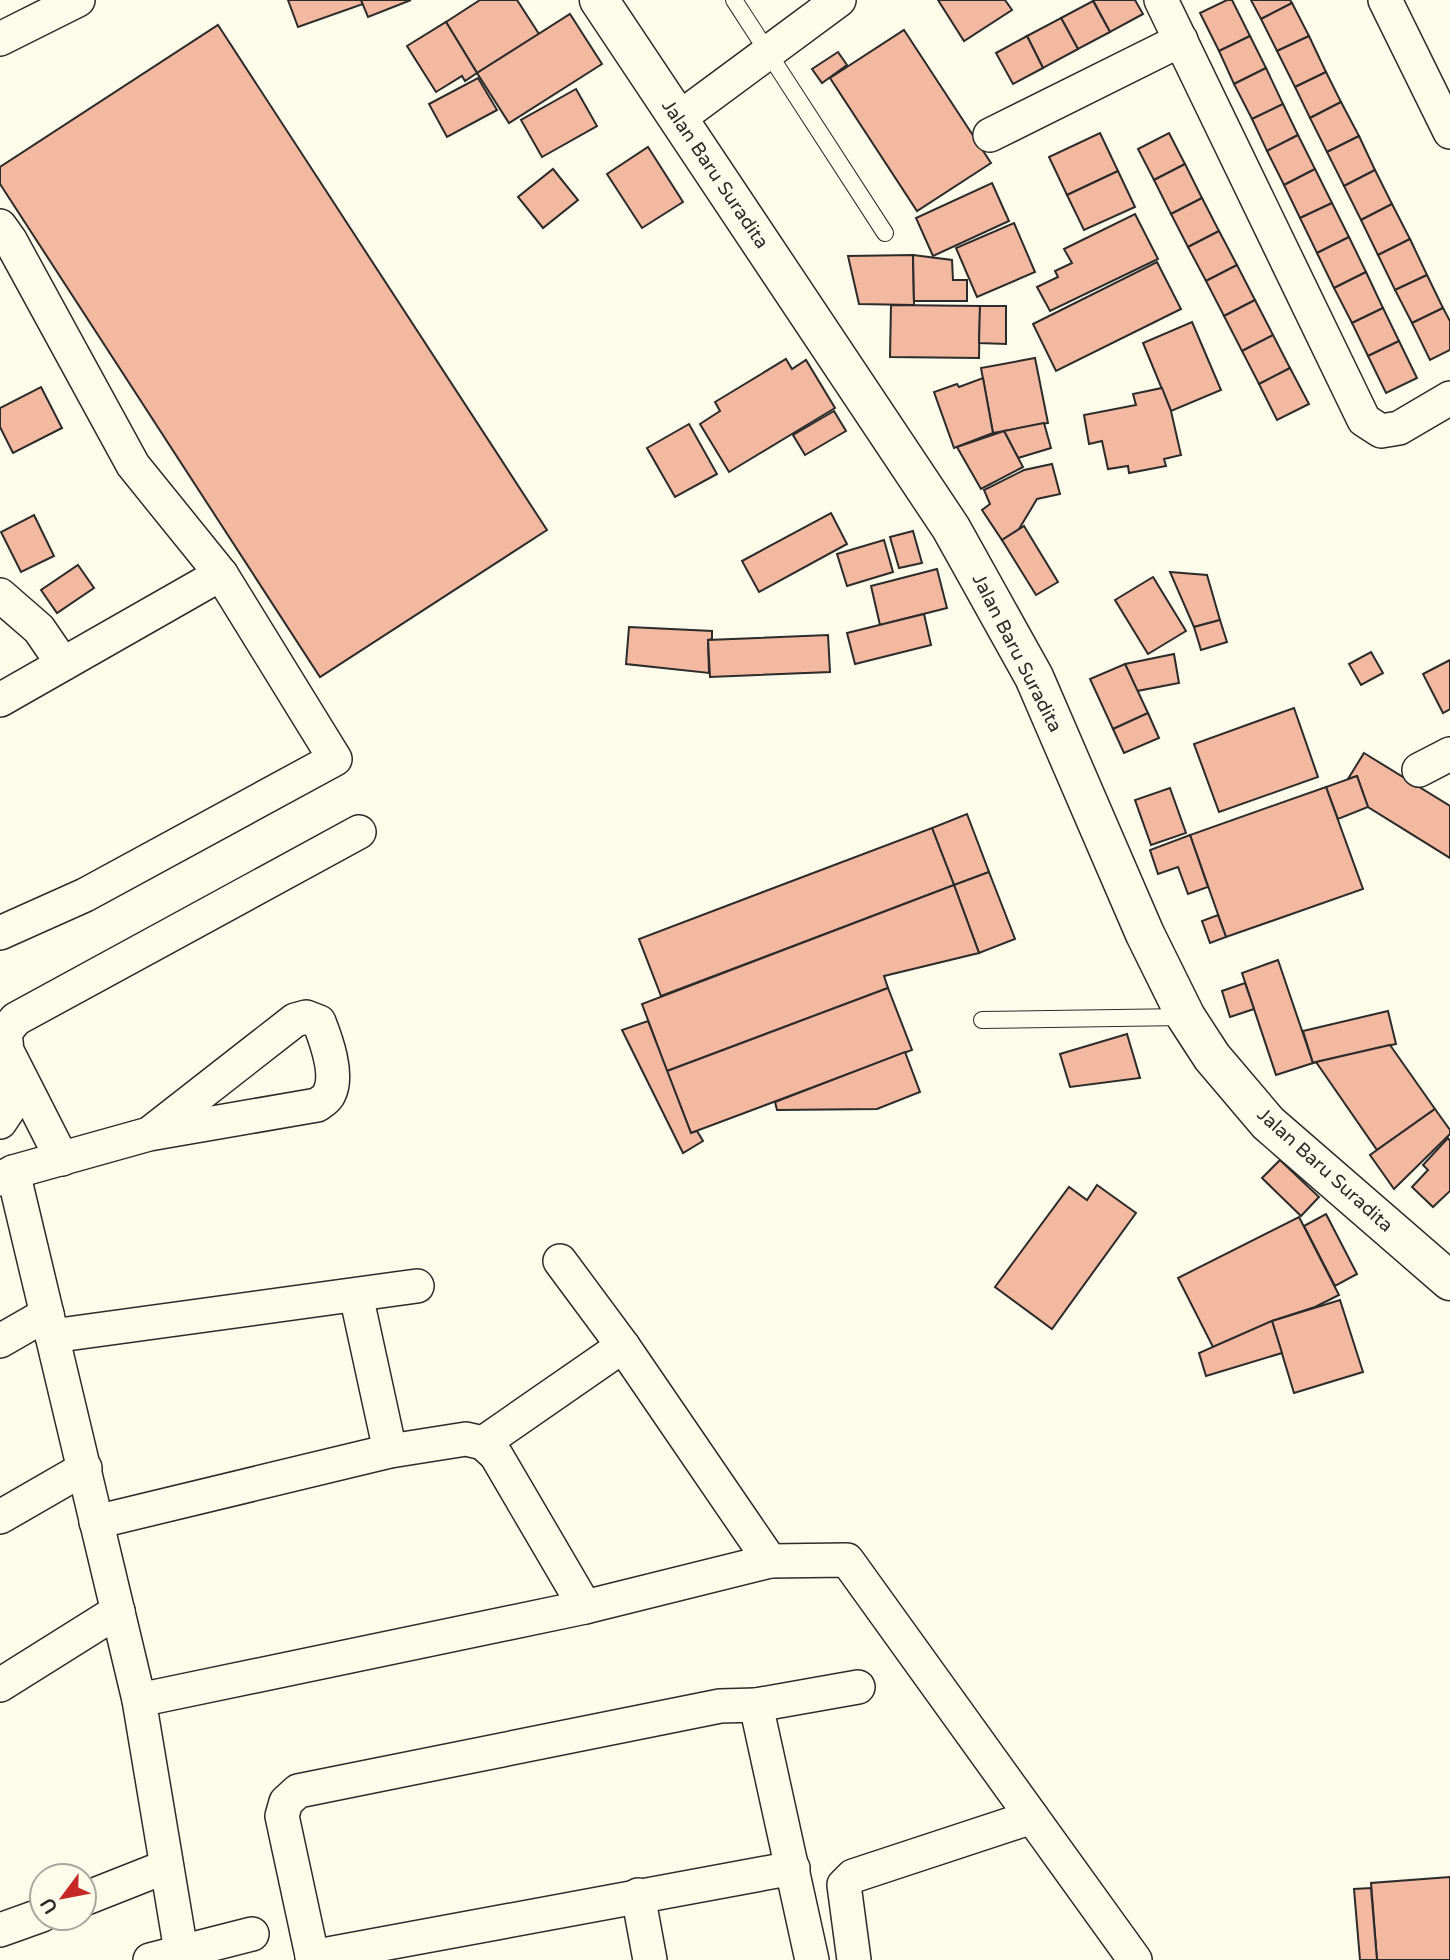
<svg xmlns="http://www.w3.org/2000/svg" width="1450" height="1960" viewBox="0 0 1450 1960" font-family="'Varela Round',sans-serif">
<rect width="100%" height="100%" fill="#fdfbea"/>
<!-- building -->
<g fill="#f2b8a0" stroke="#2b2b2b" stroke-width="2">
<path d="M288,0H361L363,4L298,27Z"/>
<path d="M361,0H411L368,17Z"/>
<path d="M480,0H517L539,34L477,73L446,22Z"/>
<path d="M938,0H1005L1012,10L964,41Z"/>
<path d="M1135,0L1143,14L1110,32L1093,0Z"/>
<path d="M1227,0H1232L1250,36L1219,51L1200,13Z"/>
<path d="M1251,0H1290L1292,3L1261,19Z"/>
<path d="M1093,1L1110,32L1078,49L1061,18Z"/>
<path d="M1292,3L1309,36L1277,51L1261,19Z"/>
<path d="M570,14L602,64L509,123L477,73Z"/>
<path d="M1061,18L1078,49L1043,68L1027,36Z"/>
<path d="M446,22L477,73L465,81L462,76L436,92L407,46Z"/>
<path d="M218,25L547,530L320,677L0,184V167Z"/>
<path d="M904,30L991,163L917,211L830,78Z"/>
<path d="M1027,36L1043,68L1013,84L996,53Z"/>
<path d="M1250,36L1266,68L1234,84L1219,51Z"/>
<path d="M1309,36L1326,72L1295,87L1277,51Z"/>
<path d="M838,52L847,65L822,83L812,69Z"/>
<path d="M1266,68L1283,104L1252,119L1234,84Z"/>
<path d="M1326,72L1341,102L1310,118L1295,87Z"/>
<path d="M478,78L497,110L447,137L429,104Z"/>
<path d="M576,89L597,126L542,157L521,120Z"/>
<path d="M1341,102L1359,136L1327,152L1310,118Z"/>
<path d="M1283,104L1298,135L1267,151L1252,119Z"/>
<path d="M1100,133L1118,171L1067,195L1049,157Z"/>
<path d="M1169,133L1185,164L1154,180L1138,149Z"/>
<path d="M1298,135L1315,169L1284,185L1267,151Z"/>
<path d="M1359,136L1375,170L1344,186L1327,152Z"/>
<path d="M648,147L683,202L642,228L607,174Z"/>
<path d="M1185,164L1202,198L1171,214L1154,180Z"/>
<path d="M553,169L578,200L543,228L518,197Z"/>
<path d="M1315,169L1332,203L1300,218L1284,185Z"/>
<path d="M1375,170L1392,204L1361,220L1344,186Z"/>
<path d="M1118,171L1135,207L1084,230L1067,195Z"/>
<path d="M992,183L1009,221L933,256L916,218Z"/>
<path d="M1202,198L1219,231L1188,247L1171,214Z"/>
<path d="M1332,203L1349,237L1317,253L1300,218Z"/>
<path d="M1392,204L1410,239L1378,255L1361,220Z"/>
<path d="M1135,214L1158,259L1050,311L1037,287L1058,277L1055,271L1072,263L1064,249Z"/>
<path d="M1014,223L1035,272L977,297L956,248Z"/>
<path d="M1219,231L1237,265L1206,281L1188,247Z"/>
<path d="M1349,237L1366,272L1334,288L1317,253Z"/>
<path d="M1410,239L1427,275L1395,290L1378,255Z"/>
<path d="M913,255L914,305L859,304L848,256Z"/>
<path d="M913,255L952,260L953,280H967V301H914Z"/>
<path d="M1157,262L1181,309L1056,371L1033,324Z"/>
<path d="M1237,265L1255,300L1224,316L1206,281Z"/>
<path d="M1366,272L1383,308L1352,323L1334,288Z"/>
<path d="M1427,275L1443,308L1412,323L1395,290Z"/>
<path d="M1255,300L1273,335L1242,351L1224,316Z"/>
<path d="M891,305L980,306L979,358L890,357Z"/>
<path d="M980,306H1006V344L979,343Z"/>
<path d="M1383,308L1399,341L1368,356L1352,323Z"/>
<path d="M1443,308L1450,321V350L1430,360L1412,323Z"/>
<path d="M1192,322L1221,390L1171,411L1143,343Z"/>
<path d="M1273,335L1290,368L1259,384L1242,351Z"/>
<path d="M1399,341L1417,378L1386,393L1368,356Z"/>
<path d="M1035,358L1048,423L993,433L981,368Z"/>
<path d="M786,359L792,369L806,360L835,408L729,472L700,424L720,411L715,402Z"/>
<path d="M1290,368L1309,404L1277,420L1259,384Z"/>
<path d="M983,378L993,433L954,448L934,392L957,384L959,387Z"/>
<path d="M41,387L62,428L13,453L0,427V408Z"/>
<path d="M1162,388L1171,411L1181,455L1164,459L1166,466L1129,473L1128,466L1108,469L1102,441L1089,444L1084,415L1136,405L1133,394Z"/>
<path d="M834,411L846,431L805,455L793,435Z"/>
<path d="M1044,423L1051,448L1018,458L1004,431Z"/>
<path d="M689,424L717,474L675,497L647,448Z"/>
<path d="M1004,431L1023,467L981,489L957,447Z"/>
<path d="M1052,464L1060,494L1037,499L1019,529L1002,540L982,510L990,504L984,490L1024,470Z"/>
<path d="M831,513L847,544L759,592L742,561Z"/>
<path d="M34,515L54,556L21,572L1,532Z"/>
<path d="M1024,526L1058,582L1036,595L1002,540Z"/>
<path d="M913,531L922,563L899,568L890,537Z"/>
<path d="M884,540L893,572L847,586L837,554Z"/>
<path d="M78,565L94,588L57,613L41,590Z"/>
<path d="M937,569L947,608L880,625L871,586Z"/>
<path d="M1170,572L1207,575L1220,620L1194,627Z"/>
<path d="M1153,577L1186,631L1148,654L1115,600Z"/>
<path d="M924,614L931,645L855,664L847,633Z"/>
<path d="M1220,620L1227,642L1201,650L1194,627Z"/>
<path d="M629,627L712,631V639L708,640L709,673L626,664Z"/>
<path d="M828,635L830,672L710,677L708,640Z"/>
<path d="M1371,652L1383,673L1361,685L1349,664Z"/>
<path d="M1174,654L1179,683L1137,691L1125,664Z"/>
<path d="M1450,660V709L1443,713L1423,674Z"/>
<path d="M1125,664L1148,713L1113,729L1090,679Z"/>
<path d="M1294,708L1318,777L1219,812L1194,744Z"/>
<path d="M1148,713L1159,738L1124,753L1113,729Z"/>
<path d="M1364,753L1450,806V858L1368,807L1357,776L1348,779Z"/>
<path d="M1357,776L1368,807L1338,819L1326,787Z"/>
<path d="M1326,787L1363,889L1226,937L1190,835Z"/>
<path d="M1170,788L1186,833L1151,845L1135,800Z"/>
<path d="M967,814L989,872L954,885L932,828Z"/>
<path d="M932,828L954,885L661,996L639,939Z"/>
<path d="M1190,835L1208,887L1188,894L1178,867L1158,874L1150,850Z"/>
<path d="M989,872L1015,939L979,953L954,885Z"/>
<path d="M954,885L979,953L884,976L888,988L667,1071L642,1004Z"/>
<path d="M1218,915L1226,937L1210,943L1202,921Z"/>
<path d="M1278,960L1313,1063L1276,1075L1242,973Z"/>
<path d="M1245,983L1254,1009L1230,1017L1222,991Z"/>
<path d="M888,988L912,1050L691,1133L667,1071Z"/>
<path d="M1388,1011L1396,1044L1313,1063L1303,1031Z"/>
<path d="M648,1021L691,1133L697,1131L703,1141L683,1153L622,1030Z"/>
<path d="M1127,1034L1140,1078L1070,1087L1060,1054Z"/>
<path d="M1390,1045L1435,1109L1377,1150L1316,1062Z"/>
<path d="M905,1052L920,1092L877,1109L777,1110L775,1102Z"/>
<path d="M1435,1109L1450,1130V1134L1394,1189L1370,1155Z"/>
<path d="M1448,1138L1450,1141V1191L1433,1207L1412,1187L1428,1170L1423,1165Z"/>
<path d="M1280,1160L1319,1197L1301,1216L1262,1178Z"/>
<path d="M1097,1185L1136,1213L1052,1329L995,1287L1069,1187L1087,1200Z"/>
<path d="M1326,1214L1357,1274L1335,1286L1304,1226Z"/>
<path d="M1299,1217L1339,1295L1315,1307L1272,1321L1213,1347L1178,1278Z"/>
<path d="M1340,1300L1363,1372L1294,1393L1272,1321Z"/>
<path d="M1272,1321L1282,1353L1206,1376L1199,1353Z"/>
<path d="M1450,1877V1960H1377L1371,1883Z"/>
<path d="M1371,1888L1377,1960H1360L1354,1889Z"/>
</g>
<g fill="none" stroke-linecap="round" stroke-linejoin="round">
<defs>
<g id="lane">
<path d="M734,0L885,233"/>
<path d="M982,1020L1184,1017"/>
</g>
<g id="street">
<path d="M1161,0L1364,420L1381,431L1399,428L1450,398"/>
<path d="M1385,0L1450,132"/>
<path d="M0,39L78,0"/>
<path d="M678,119L839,0"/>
<path d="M990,135L1181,40"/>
<path d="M0,226L10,240L133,465L221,574L335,759L85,895L0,933"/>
<path d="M0,595L39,629L63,664"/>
<path d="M0,700L221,574"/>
<path d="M1419,770L1450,754"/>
<path d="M0,1078L7,1092L10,1107L0,1122"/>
<path d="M62,1159L7,1051L5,1032L16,1019L359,832"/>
<path d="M13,1172L139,1700L181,1951"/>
<path d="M0,1179L13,1172L149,1134L317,1105C321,1102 327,1099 329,1094C339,1075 326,1040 319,1022L306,1017L295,1020L149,1134"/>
<path d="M560,1261L623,1346L770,1561"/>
<path d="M356,1295L390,1451"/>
<path d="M52,1336L417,1286"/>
<path d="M0,1341L47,1314"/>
<path d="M483,1443L496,1455L585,1607"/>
<path d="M0,1517L85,1468"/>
<path d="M96,1522L390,1451L466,1439L483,1443L623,1346"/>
<path d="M0,1685L118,1611"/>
<path d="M139,1700L585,1607L770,1561L847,1560L1135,1960"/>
<path d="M756,1705L858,1687"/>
<path d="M638,1895L650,1960"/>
<path d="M84,1899L165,1867"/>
<path d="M0,1930L42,1915"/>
<path d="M312,1957L793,1868"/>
<path d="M150,1960L252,1934"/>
<path d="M313,1960L282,1816L286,1802L298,1791L720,1706L756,1705L812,1960"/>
<path d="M854,1960L844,1885L853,1876L1032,1817"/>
</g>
<path id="secondary" d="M599,0L951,528L1034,677L1145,934L1186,1017L1212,1057L1268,1123L1450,1281"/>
</defs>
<!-- lane casing -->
<use href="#lane" stroke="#2b2b2b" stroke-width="18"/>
<!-- street casing -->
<use href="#street" stroke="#2b2b2b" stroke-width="36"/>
<!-- secondary casing -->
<use href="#secondary" stroke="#2b2b2b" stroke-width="41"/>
<!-- lane -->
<use href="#lane" stroke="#fdfbea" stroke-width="16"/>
<!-- street -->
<use href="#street" stroke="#fdfbea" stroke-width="33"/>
<!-- secondary -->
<use href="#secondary" stroke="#fdfbea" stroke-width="38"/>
</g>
<g text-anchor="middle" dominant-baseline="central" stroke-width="5" stroke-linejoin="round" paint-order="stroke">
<!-- street labels -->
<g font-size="19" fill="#2b2b2b" stroke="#fdfbea">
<text transform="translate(715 174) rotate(56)">Jalan Baru Suradita</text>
<text transform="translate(1017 653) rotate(63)">Jalan Baru Suradita</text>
<text transform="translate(1325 1170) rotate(42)">Jalan Baru Suradita</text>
</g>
</g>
<!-- north arrow -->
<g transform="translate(63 1897) rotate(238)"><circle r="33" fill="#fdfbea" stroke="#a9a89e" stroke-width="2"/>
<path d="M0-5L12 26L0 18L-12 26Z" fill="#c62828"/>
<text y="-10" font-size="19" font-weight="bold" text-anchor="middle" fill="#2b2b2b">U</text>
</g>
</svg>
